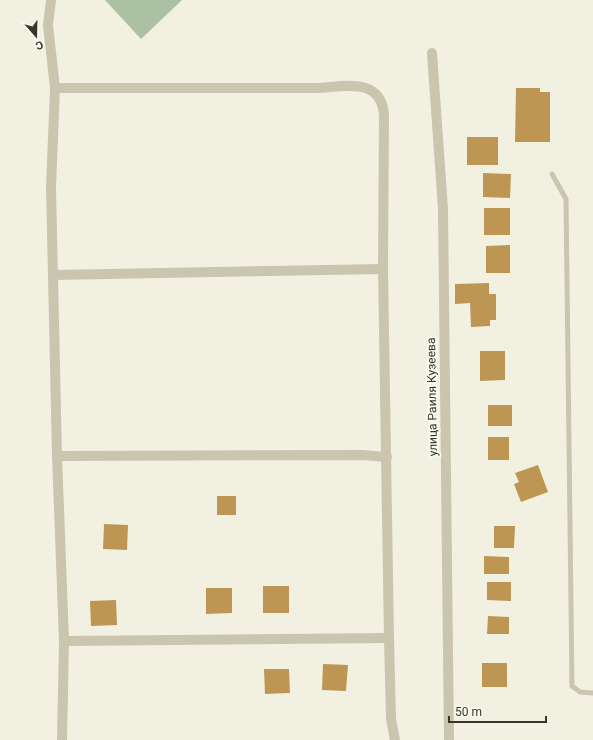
<svg xmlns="http://www.w3.org/2000/svg" width="593" height="740" viewBox="0 0 593 740" font-family="Roboto,sans-serif">
<rect width="100%" height="100%" fill="#f2f1e1"/>
<!-- green -->
<path fill="#abc1a2" d="M105,0H182L141,39Z"/>
<!-- building -->
<g fill="#be9654">
<path d="M516,88H540V92H550V142H515Z"/>
<rect x="467" y="137" width="31" height="28"/>
<path d="M483,173L511,174L510,198L483,197Z"/>
<rect x="484" y="208" width="26" height="27"/>
<path d="M510,245V273H486V246Z"/>
<path d="M489,283V294H496V320H490V326L471,327L470,303L455,304V284Z"/>
<path d="M480,351H505V380L480,381Z"/>
<rect x="488" y="405" width="24" height="21"/>
<rect x="488" y="437" width="21" height="23"/>
<path d="M538,465L548,492L521,502L514,484L519,482L515,473Z"/>
<rect x="217" y="496" width="19" height="19"/>
<path d="M104,524L128,525L127,550L103,549Z"/>
<path d="M494,526H515L514,548H494Z"/>
<path d="M484,556L509,557V574H484Z"/>
<path d="M487,582H511V601L487,600Z"/>
<rect x="263" y="586" width="26" height="27"/>
<path d="M206,588H232V613L206,614Z"/>
<path d="M116,600L117,625L91,626L90,601Z"/>
<path d="M488,616L509,617V634H487Z"/>
<rect x="482" y="663" width="25" height="24"/>
<path d="M323,664L348,665L346,691L322,690Z"/>
<path d="M264,669H289L290,693L265,694Z"/>
</g>
<g fill="none" stroke-linecap="round" stroke-linejoin="round">
<!-- service -->
<path stroke="#cac5ae" stroke-width="5" d="M552,174L566,199L572,686L580,692L593,693"/>
<!-- minor -->
<g stroke="#cac5ae" stroke-width="10">
<path d="M51,0L48,25L55,88L51,187L57,456L64,641L62,740"/>
<path d="M432,53L443,209L449,740"/>
<path d="M55,88H316C343,87 381,76 384,115L383,269L389,638L391,719L395,740"/>
<path d="M53,275L383,269"/>
<path d="M57,456L362,455L387,457"/>
<path d="M64,641L389,638"/>
</g>
</g>
<g text-anchor="middle" dominant-baseline="central" stroke-width="4" stroke-linejoin="round" paint-order="stroke">
<!-- street labels -->
<g font-size="12" fill="#39352c" stroke="#faf9ee">
<text transform="translate(432 397) rotate(-91)">улица Раиля Кузеева</text>
</g>
</g>
<!-- north arrow -->
<g transform="translate(36 36) rotate(160)" stroke="#faf9ee" stroke-width="3" paint-order="stroke">
<path d="M0-3L7 15L0 10L-7 15Z" fill="#39352c"/>
<text y="-6" font-size="11" font-weight="bold" text-anchor="middle" fill="#39352c">С</text>
</g>
<!-- scale -->
<path d="M449 716v6h97v-6" fill="none" stroke="#39352c" stroke-width="2"/>
<text x="455" y="716" font-size="12" fill="#39352c" stroke="#faf9ee" stroke-width="3" paint-order="stroke">50 m</text>
</svg>
